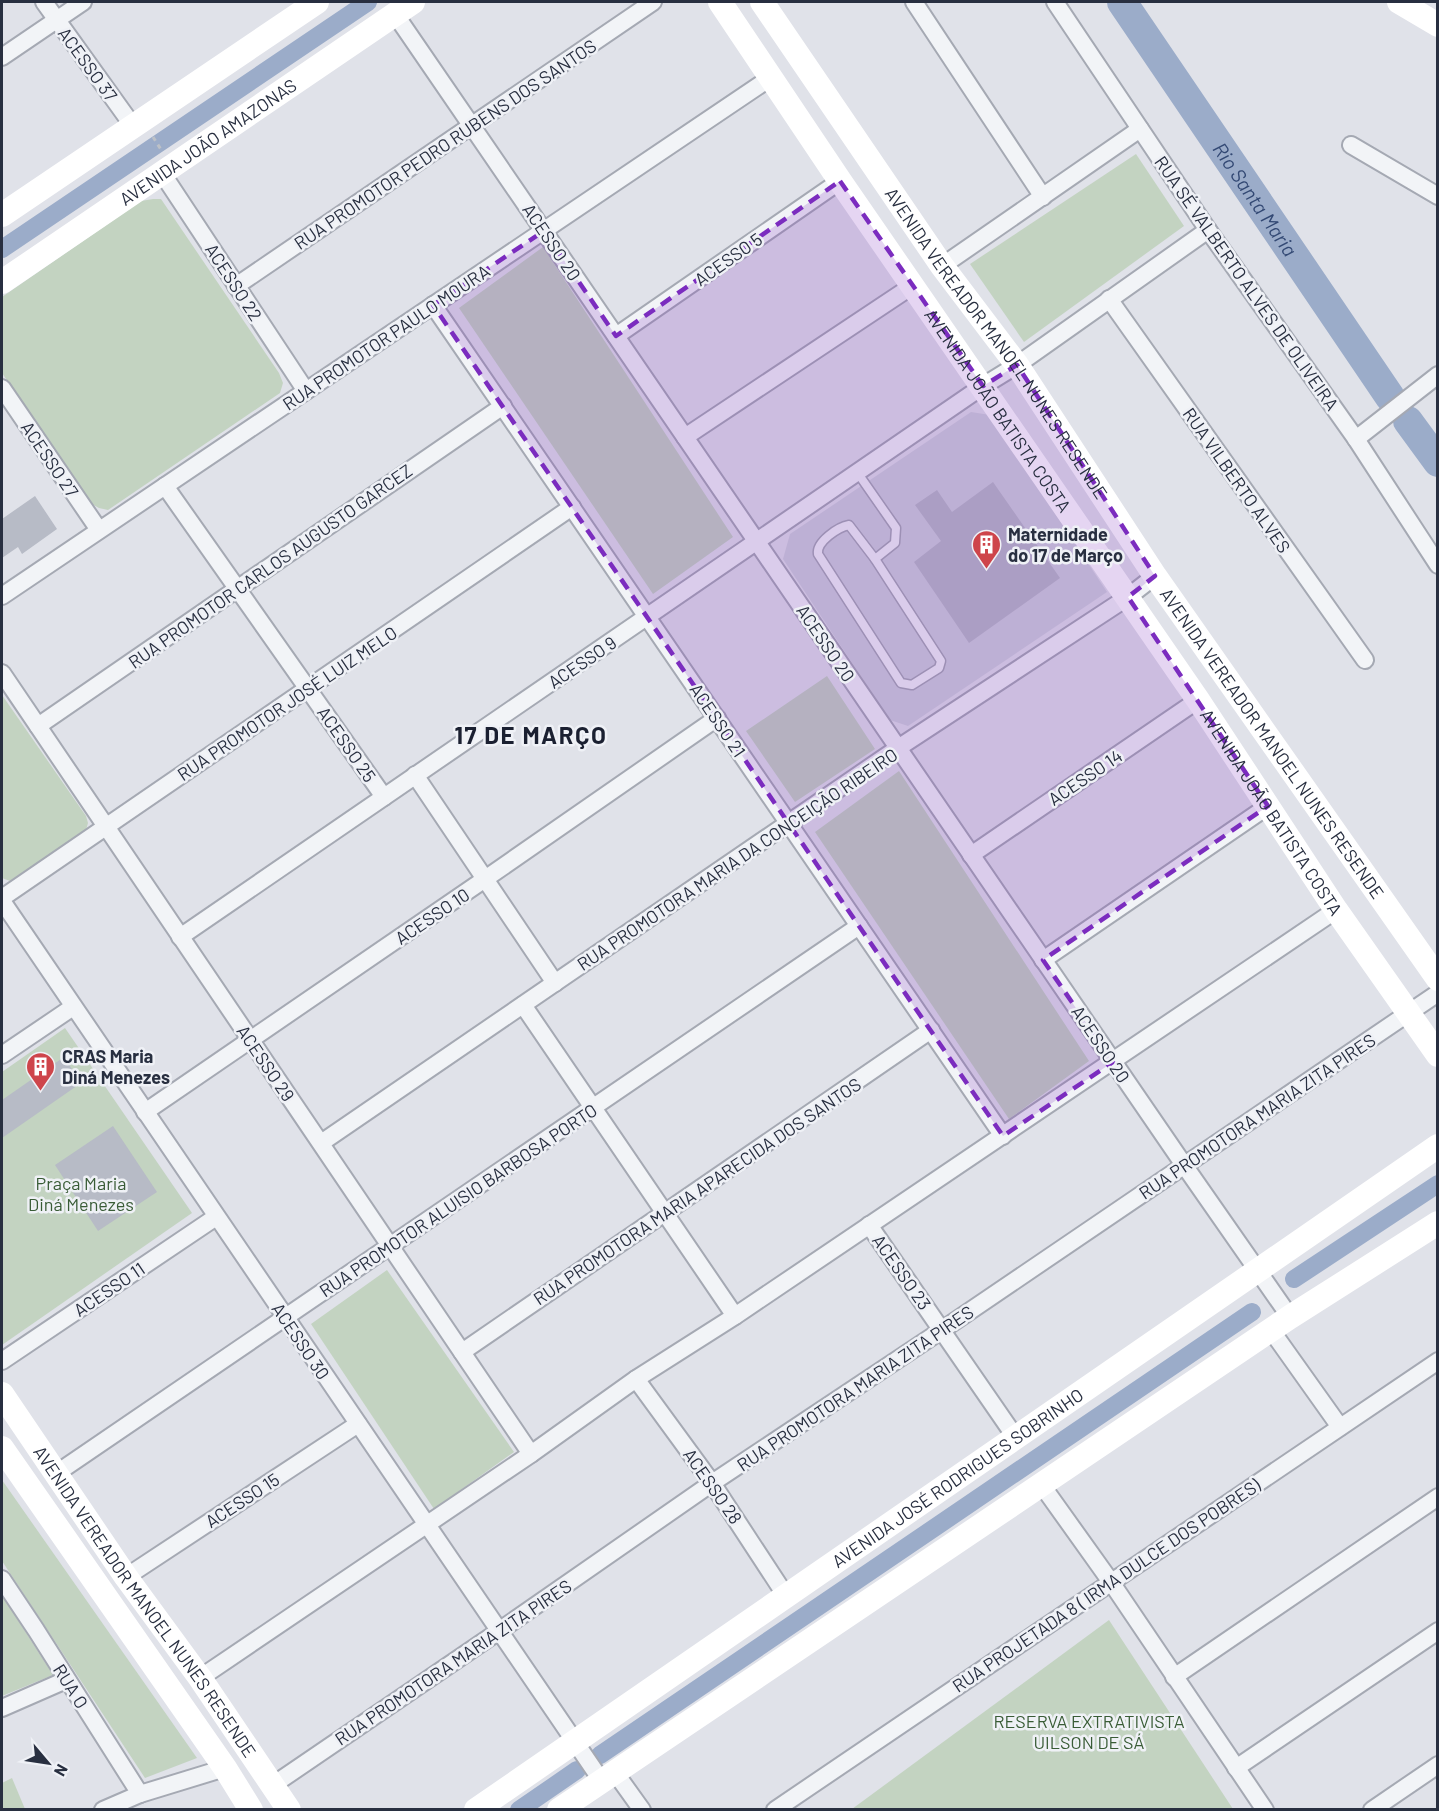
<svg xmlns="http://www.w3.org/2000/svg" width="1439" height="1811" viewBox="0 0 1439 1811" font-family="Barlow,sans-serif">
<rect width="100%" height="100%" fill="#e0e2e9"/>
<!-- built -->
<path fill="#ced1db" d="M971,412L990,415L1107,592L908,726L890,720L783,559L790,534Z"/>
<!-- green -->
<g fill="#c3d3c1">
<path d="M1136,154L1184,226L1024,342L970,264Z"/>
<path d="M153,199H161L279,373L283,383L280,393L108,510L99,508L90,503L2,373V297L141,201Z"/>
<path d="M543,247L733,537L653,594L459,308Z"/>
<path d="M827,676L875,749L795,802L746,731Z"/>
<path d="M2,695L86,816L88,823L86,830L10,881L2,878Z"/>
<path d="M899,771L1089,1061L1009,1119L815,832Z"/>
<path d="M65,1028L192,1213L2,1345V1072Z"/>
<path d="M387,1270L514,1452L434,1509L311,1324Z"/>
<path d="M2,1480L197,1758L145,1778L2,1561Z"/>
<path d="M2,1595L53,1675L2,1696Z"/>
<path d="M1109,1620L1233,1809H852Z"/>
<path d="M12,1778L25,1809H2V1783Z"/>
</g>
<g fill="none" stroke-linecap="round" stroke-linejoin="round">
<!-- canal -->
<g stroke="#9bacc9" stroke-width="18">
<path d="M2,249L368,2"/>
<path d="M1294,1279L1438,1184"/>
<path d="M600,1755L1252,1312"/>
<path d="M519,1810L577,1770"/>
</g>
<!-- river -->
<g stroke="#9bacc9" stroke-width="30">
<path id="s1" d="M1122,2L1390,397"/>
<path d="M1408,421L1438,462"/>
</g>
</g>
<!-- building -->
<g fill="#b7bbc6">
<path d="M993,482L1060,578L969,643L914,562L941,541L915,505L937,490L952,512Z"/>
<path d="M35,496L57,529L22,554L18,547L2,558V519Z"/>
<path d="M64,1057L81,1083L2,1138V1100Z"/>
<path d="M113,1126L157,1192L98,1231L55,1165Z"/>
</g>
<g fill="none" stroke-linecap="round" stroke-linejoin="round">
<defs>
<g id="lane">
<path d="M857,472L896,528L895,543L875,559"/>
<path d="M849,525L875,559L941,661L939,668L912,685L901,683L818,554C816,542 838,527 849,525Z"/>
</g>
<g id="street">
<path d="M44,2L133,126"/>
<path d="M914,2L1043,197"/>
<path d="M1055,2L1208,230L1356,439L1438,565"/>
<path d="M395,14L1184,1165L1290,1317"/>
<path d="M2,57L83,2"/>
<path d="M1351,145L1438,196"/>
<path d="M162,173L306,391"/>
<path d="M942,266L1140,129"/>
<path d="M236,286L653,2"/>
<path d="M1109,299L1365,660"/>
<path d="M433,305L1003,1136"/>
<path d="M616,336L840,181"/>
<path d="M2,388L99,530"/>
<path d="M685,437L912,286"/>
<path d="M1356,439L1438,375"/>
<path d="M165,486L384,797"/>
<path d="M2,596L770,78"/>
<path d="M2,673L531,1454"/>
<path d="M38,726L503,406"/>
<path d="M415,775L555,983"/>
<path d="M971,855L1198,700"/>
<path d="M2,898L572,507"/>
<path d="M2,901L601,1780"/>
<path d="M180,937L983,386L1017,365L1208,230"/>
<path d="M1043,960L1268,806"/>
<path d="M523,1005L735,1316"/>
<path d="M2,1055L73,1007"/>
<path d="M145,1112L485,879L717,718"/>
<path d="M321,1143L898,748L1128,597L1155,576"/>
<path d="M869,1225L1016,1438"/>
<path d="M1271,1330L1340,1427"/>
<path d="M462,1352L931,1030"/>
<path d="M2,1361L216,1217"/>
<path d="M636,1379L712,1483L786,1596"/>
<path d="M57,1473L859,926"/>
<path d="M1041,1484L1111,1582L1265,1810"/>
<path d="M126,1577L358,1424"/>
<path d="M2,1579L36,1630L140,1794"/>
<path d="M1174,1677L1438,1497"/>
<path d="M200,1678L531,1454L636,1379L735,1316L1336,910"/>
<path d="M2,1708L66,1680"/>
<path d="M1236,1768L1438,1631"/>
<path d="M614,1771L642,1810"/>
<path d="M273,1785L499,1631L712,1483L942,1330L1438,993"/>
<path d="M103,1810L140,1794L225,1768"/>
<path d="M775,1810L1438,1361"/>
<path d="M1372,1810L1438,1765"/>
</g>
</defs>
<!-- lane casing -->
<use href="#lane" stroke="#a5a9b3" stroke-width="11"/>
<!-- street casing -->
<use href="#street" stroke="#a5a9b3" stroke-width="20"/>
<!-- path -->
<path stroke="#bdc1c7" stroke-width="3" stroke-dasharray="4.5 4.5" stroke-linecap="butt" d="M153,137L162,151"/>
<!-- lane -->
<use href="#lane" stroke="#f2f4f7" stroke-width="8"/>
<!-- street -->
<use href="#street" stroke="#f2f4f7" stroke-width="16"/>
<!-- secondary -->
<g stroke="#fff" stroke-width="24">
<path id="s2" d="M720,2L840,181L1198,700L1336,910L1438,1055"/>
<path id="s3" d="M762,2L942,266L1017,365L1155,576L1438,979"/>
<path d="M1399,2L1438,25"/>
<path d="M2,215L317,2"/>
<path id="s4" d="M2,282L413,2"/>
<path id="s5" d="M2,1394L126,1577L200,1678L289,1810"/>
<path d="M2,1448L225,1768L251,1810"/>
<path id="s6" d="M476,1810L1438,1146"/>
<path d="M559,1810L1290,1317L1438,1223"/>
</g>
</g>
<!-- marked area -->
<path fill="#7b2cbf" fill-opacity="0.2" stroke="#7b2cbf" stroke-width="4.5" stroke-dasharray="12 8" stroke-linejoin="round" d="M840,181L983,386L1017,365L1155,576L1128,597L1268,806L1043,960L1113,1062L1003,1136L433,305L544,231L616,336Z"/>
<!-- icons -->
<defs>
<symbol id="building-pin" viewBox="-11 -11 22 30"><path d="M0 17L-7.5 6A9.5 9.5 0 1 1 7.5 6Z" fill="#ce454b" stroke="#eff1f6"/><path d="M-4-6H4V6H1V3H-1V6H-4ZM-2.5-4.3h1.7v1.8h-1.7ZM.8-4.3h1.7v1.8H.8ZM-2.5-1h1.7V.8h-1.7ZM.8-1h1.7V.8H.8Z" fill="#fff"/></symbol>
</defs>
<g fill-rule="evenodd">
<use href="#building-pin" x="970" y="528" width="33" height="45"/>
<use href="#building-pin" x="24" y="1050" width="33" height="45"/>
</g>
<g text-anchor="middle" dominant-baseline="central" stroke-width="5" stroke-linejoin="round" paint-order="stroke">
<!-- street labels -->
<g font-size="18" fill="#282f40" stroke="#eff1f6">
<text transform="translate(88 64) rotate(54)">ACESSO 37</text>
<text stroke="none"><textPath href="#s4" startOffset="249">AVENIDA JOÃO AMAZONAS</textPath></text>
<text transform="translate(445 144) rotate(-34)">RUA PROMOTOR PEDRO RUBENS DOS SANTOS</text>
<text transform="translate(552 242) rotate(56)">ACESSO 20</text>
<text transform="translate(728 259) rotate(-35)">ACESSO 5</text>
<text transform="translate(234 282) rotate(57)">ACESSO 22</text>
<text transform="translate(1247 283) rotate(55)">RUA SÉ VALBERTO ALVES DE OLIVEIRA</text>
<text transform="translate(386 337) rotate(-34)">RUA PROMOTOR PAULO MOURA</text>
<text stroke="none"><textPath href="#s3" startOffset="414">AVENIDA VEREADOR MANOEL NUNES RESENDE</textPath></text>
<text stroke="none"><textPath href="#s2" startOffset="494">AVENIDA JOÃO BATISTA COSTA</textPath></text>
<text transform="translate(50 459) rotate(56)">ACESSO 27</text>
<text transform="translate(1237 480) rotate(55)">RUA VILBERTO ALVES</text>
<text transform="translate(270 566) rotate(-35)">RUA PROMOTOR CARLOS AUGUSTO GARCEZ</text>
<text transform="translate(826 643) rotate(56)">ACESSO 20</text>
<text transform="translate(582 662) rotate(-34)">ACESSO 9</text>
<text transform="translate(287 703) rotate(-34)">RUA PROMOTOR JOSÉ LUIZ MELO</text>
<text transform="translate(718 720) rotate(56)">ACESSO 21</text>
<text stroke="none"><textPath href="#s3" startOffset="900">AVENIDA VEREADOR MANOEL NUNES RESENDE</textPath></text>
<text transform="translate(347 744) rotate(55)">ACESSO 25</text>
<text transform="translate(1085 777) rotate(-34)">ACESSO 14</text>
<text stroke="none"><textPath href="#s2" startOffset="980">AVENIDA JOÃO BATISTA COSTA</textPath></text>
<text transform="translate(737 859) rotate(-34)">RUA PROMOTORA MARIA DA CONCEIÇÃO RIBEIRO</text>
<text transform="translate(432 916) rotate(-34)">ACESSO 10</text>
<text transform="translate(1101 1044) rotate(56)">ACESSO 20</text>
<text transform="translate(266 1063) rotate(56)">ACESSO 29</text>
<text transform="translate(1257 1116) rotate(-34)">RUA PROMOTORA MARIA ZITA PIRES</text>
<text transform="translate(697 1191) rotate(-34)">RUA PROMOTORA MARIA APARECIDA DOS SANTOS</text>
<text transform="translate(458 1200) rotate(-34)">RUA PROMOTOR ALUISIO BARBOSA PORTO</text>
<text transform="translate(902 1272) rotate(55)">ACESSO 23</text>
<text transform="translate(109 1289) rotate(-34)">ACESSO 11</text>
<text transform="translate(301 1341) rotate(56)">ACESSO 30</text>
<text transform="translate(855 1388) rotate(-34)">RUA PROMOTORA MARIA ZITA PIRES</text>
<text stroke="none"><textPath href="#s6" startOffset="585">AVENIDA JOSÉ RODRIGUES SOBRINHO</textPath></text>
<text transform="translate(713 1486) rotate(55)">ACESSO 28</text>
<text transform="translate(242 1500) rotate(-33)">ACESSO 15</text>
<text transform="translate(1106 1585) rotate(-34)">RUA PROJETADA 8 ( IRMA DULCE DOS POBRES)</text>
<text stroke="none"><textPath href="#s5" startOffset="252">AVENIDA VEREADOR MANOEL NUNES RESENDE</textPath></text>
<text transform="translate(453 1662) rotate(-34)">RUA PROMOTORA MARIA ZITA PIRES</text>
<text transform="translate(71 1686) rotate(58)">RUA O</text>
</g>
<!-- poi labels -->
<g font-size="18" font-weight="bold" fill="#282f40" stroke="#eff1f6" text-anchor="start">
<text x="1008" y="534">Maternidade<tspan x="1008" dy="21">do 17 de Março</tspan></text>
<text x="62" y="1056">CRAS Maria<tspan x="62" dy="21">Diná Menezes</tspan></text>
</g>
<!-- park labels -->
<g font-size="18" fill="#395c36" stroke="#eff1f6">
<text x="81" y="1183">Praça Maria<tspan x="81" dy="21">Diná Menezes</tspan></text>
<text x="1089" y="1721">RESERVA EXTRATIVISTA<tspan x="1089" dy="21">UILSON DE SÁ</tspan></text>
</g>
<!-- water labels -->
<g font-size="20" font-style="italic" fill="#334974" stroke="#eff1f6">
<text stroke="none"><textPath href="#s1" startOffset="238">Rio Santa Maria</textPath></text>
</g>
<!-- district labels -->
<g font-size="24" font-weight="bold" letter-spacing="1.5" fill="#1b2031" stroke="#eff1f6">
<text x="531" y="734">17 DE MARÇO</text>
</g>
</g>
<!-- border -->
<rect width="1439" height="1811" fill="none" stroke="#282f40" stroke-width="6"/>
<!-- north arrow -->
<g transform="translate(48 1763) rotate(119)" stroke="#eff1f6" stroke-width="4.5" paint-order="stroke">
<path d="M0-4.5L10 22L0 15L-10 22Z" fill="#282f40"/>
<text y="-9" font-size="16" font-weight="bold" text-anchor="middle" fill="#282f40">N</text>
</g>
</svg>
